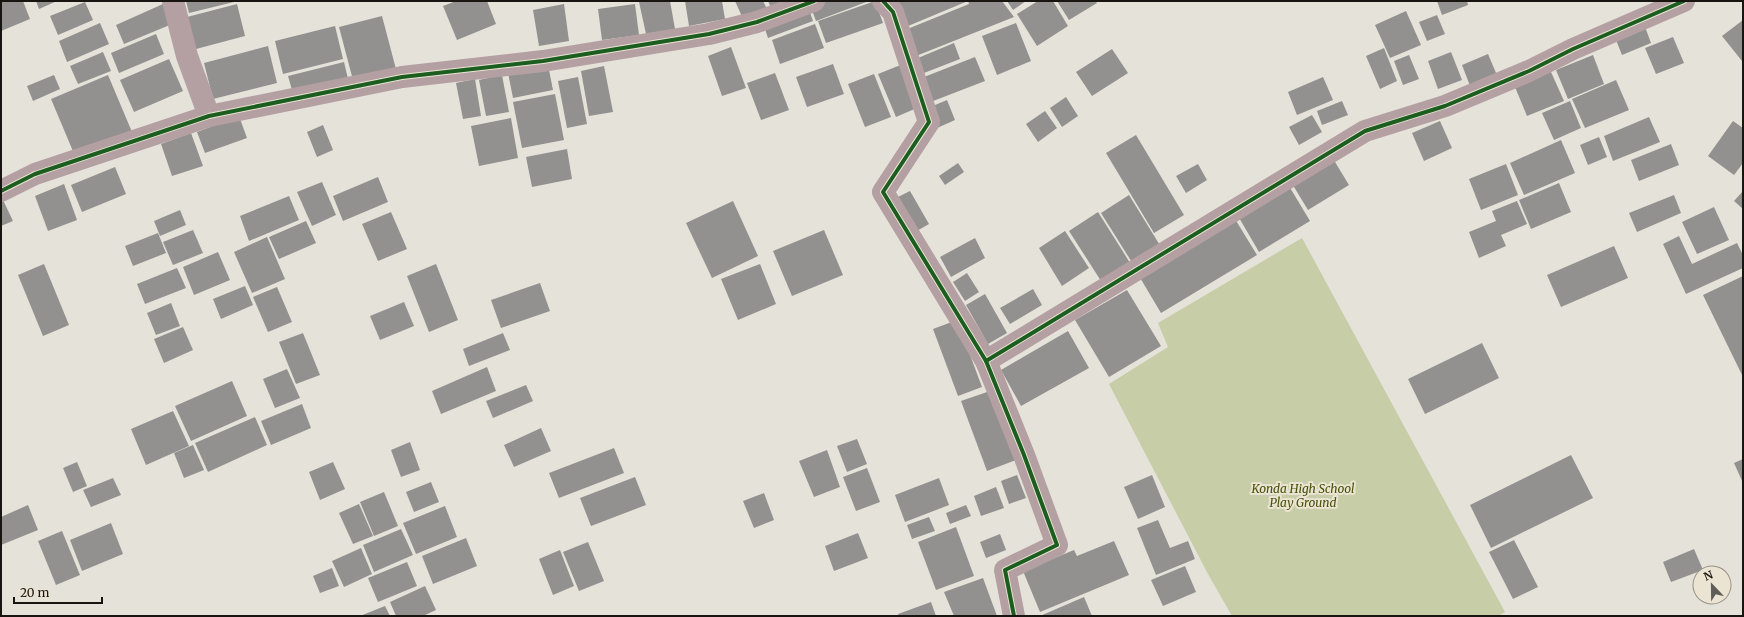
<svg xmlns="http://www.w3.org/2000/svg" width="1744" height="617" viewBox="0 0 1744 617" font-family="Merriweather,serif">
<rect width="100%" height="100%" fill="#e5e2d9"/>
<!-- green -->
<path fill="#c6cda7" d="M1302,238L1505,612L1498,616H1232L1208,574L1109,384L1168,347L1158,323Z"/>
<!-- building -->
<g fill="#92918f">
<path d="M1,1H23L30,19L1,31Z"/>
<path d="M36,1H57L39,9Z"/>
<path d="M186,1H234V2L189,13Z"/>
<path d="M456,1H487L496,24L457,40L443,6Z"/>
<path d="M644,1H670L675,29L646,34L639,2Z"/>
<path d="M685,1H722L725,19L689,26Z"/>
<path d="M735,1H763L768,11L744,21Z"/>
<path d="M768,1H793L772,10Z"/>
<path d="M821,1H869L816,21L810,5Z"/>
<path d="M875,1L883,23L826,43L818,21Z"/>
<path d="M901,1H968L908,26L898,2Z"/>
<path d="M968,1H1002L1014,17L916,56L905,30L969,4Z"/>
<path d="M1007,1H1026L1013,10Z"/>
<path d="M1038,1H1053L1068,26L1037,46L1017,14Z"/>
<path d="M1057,1H1095L1097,3L1069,20Z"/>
<path d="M1437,1H1467L1468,5L1442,15Z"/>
<path d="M85,2L93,20L58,35L50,16Z"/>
<path d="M163,4L172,24L124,44L116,25Z"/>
<path d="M237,4L245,36L196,49L187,17Z"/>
<path d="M564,4L569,41L539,46L533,10Z"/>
<path d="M635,4L639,35L602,40L598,9Z"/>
<path d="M808,7L813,21L768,38L763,23Z"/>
<path d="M1406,11L1421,45L1390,58L1375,25Z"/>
<path d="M1437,15L1445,34L1427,41L1419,22Z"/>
<path d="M382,16L397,73L354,84L339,27Z"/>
<path d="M1743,20V60L1742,61L1722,36Z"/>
<path d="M100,23L109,44L67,62L59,41Z"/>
<path d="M1016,23L1031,61L997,75L982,36Z"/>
<path d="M815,24L824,48L780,64L772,40Z"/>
<path d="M1644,24L1651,43L1622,55L1614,35Z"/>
<path d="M335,26L343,59L283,74L275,41Z"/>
<path d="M156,34L164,54L119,73L111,53Z"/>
<path d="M1673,37L1684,63L1656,74L1645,48Z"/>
<path d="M954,43L960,59L924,73L918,58Z"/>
<path d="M268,46L277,83L213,99L204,63Z"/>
<path d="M731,47L746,88L722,96L708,56Z"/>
<path d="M1384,48L1397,81L1380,89L1366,56Z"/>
<path d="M1112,49L1128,73L1092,96L1076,72Z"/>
<path d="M103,52L111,71L78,84L70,66Z"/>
<path d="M1451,52L1462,80L1438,89L1428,61Z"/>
<path d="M1488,54L1499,80L1472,91L1462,65Z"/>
<path d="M1409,55L1419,79L1403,85L1394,61Z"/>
<path d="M1593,55L1604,84L1568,99L1556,70Z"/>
<path d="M975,57L985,81L928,103L919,79Z"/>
<path d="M169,59L183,91L134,112L120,80Z"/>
<path d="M344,62L349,83L294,97L288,76Z"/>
<path d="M833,64L844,94L807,107L796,77Z"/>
<path d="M903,64L919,107L896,117L878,74Z"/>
<path d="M548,65L553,90L513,98L508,73Z"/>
<path d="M604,66L613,112L589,116L581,71Z"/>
<path d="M1551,72L1564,101L1527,116L1515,87Z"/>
<path d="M775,73L789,110L761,120L747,83Z"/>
<path d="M874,74L891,117L865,127L848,84Z"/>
<path d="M54,75L60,89L33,101L27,86Z"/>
<path d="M108,75L132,132L75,156L51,99Z"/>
<path d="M502,75L509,112L486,116L479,80Z"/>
<path d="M578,77L587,124L567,128L558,81Z"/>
<path d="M1323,77L1333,100L1297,115L1288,92Z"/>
<path d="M475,79L481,116L463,119L456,83Z"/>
<path d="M1616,80L1629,110L1585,128L1572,99Z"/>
<path d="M555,94L564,140L522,148L513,102Z"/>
<path d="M1066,97L1078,116L1062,127L1050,108Z"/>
<path d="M947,100L955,120L937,128L928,108Z"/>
<path d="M1342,101L1348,115L1322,125L1317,111Z"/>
<path d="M1570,101L1581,128L1554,140L1542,113Z"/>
<path d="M1045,111L1057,128L1038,142L1026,124Z"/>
<path d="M1312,115L1322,132L1299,145L1289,127Z"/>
<path d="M239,116L247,138L205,153L197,132Z"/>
<path d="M1649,117L1660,142L1613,161L1604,136Z"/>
<path d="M511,118L518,158L479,166L471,126Z"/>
<path d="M1440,121L1452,148L1424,161L1412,133Z"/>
<path d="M1733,121L1743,128V163L1734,175L1708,156Z"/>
<path d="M323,125L333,150L317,157L307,132Z"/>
<path d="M191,133L203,166L172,176L161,144Z"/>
<path d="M1136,135L1184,215L1154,233L1106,153Z"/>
<path d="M1599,137L1607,157L1588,165L1580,145Z"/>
<path d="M1561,140L1575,173L1524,195L1510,163Z"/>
<path d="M1671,144L1679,165L1639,181L1631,160Z"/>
<path d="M567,149L572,179L532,187L526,157Z"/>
<path d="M1332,157L1349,185L1308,210L1291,182Z"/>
<path d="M958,163L964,172L945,185L939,176Z"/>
<path d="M1198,164L1207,180L1186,193L1176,176Z"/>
<path d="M1506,164L1518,195L1481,210L1469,179Z"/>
<path d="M115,167L126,194L82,212L71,185Z"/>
<path d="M378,177L388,202L343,221L333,196Z"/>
<path d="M322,182L336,215L312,226L297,192Z"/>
<path d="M1559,183L1571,212L1531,229L1519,200Z"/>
<path d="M64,184L77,220L48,231L35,196Z"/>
<path d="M1289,186L1310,221L1259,252L1238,216Z"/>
<path d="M910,191L929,224L915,232L896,198Z"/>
<path d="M1743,191V209L1734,201Z"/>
<path d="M1129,195L1161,247L1133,264L1101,213Z"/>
<path d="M1674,195L1681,213L1637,232L1629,213Z"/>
<path d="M289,196L299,220L249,241L240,216Z"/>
<path d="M3,200L13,221L1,226V201Z"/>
<path d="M733,201L758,256L712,278L686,223Z"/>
<path d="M1517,201L1527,224L1501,235L1506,246L1479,258L1469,232L1496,221L1492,211Z"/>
<path d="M1714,207L1729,240L1697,254L1682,222Z"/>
<path d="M180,210L186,225L160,236L154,221Z"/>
<path d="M391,212L407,249L378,261L362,224Z"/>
<path d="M1098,212L1132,266L1103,284L1069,231Z"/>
<path d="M1235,219L1257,255L1161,313L1139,276Z"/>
<path d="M306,221L316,243L279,259L269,237Z"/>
<path d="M193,230L203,253L173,265L163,242Z"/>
<path d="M824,230L843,275L792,296L773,251Z"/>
<path d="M1065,231L1089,268L1062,286L1039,248Z"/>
<path d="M158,233L166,253L133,266L125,246Z"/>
<path d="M1679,236L1692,264L1737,243L1743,255V268L1686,294L1663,244Z"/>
<path d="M267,237L285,279L252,293L234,252Z"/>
<path d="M975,238L985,258L951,277L940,257Z"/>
<path d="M1614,246L1628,278L1561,307L1547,275Z"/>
<path d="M218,252L230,280L194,295L183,267Z"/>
<path d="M44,264L69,325L43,336L18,275Z"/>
<path d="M436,264L458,320L429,332L407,276Z"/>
<path d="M760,264L776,304L738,320L721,279Z"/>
<path d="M177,268L186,288L145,304L137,284Z"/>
<path d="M967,273L979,292L965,301L953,282Z"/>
<path d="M1743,276V377L1703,295Z"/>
<path d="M540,283L550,311L501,328L491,300Z"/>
<path d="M245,286L253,305L221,319L213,299Z"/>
<path d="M277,287L292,322L268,332L253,297Z"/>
<path d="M1033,289L1042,305L1010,324L1000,308Z"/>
<path d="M1127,290L1161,346L1109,377L1075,320Z"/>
<path d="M985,294L1007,333L988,344L966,305Z"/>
<path d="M404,302L414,326L380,340L370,316Z"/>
<path d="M171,303L180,326L156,335L147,313Z"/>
<path d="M957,320L982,387L958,396L933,329Z"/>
<path d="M183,327L193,350L164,363L154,339Z"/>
<path d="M1068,331L1089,368L1021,406L1001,370Z"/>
<path d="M303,333L320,375L296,384L279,342Z"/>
<path d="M503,333L510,350L469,366L463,349Z"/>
<path d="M1482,343L1499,378L1425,414L1408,379Z"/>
<path d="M487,367L496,391L441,414L432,391Z"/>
<path d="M287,369L300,398L275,408L263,379Z"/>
<path d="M232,381L247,416L191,441L175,406Z"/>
<path d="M526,385L533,401L493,418L486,401Z"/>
<path d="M990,391L1016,460L987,471L961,401Z"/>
<path d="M302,404L311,428L271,445L261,421Z"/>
<path d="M173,411L189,446L146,465L131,429Z"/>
<path d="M255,417L267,445L208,472L195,443Z"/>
<path d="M541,428L551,451L514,467L504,445Z"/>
<path d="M857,439L867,464L847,472L837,446Z"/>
<path d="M410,442L420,470L401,477L391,450Z"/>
<path d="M193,445L204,470L184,478L174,453Z"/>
<path d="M614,448L624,473L559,498L549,473Z"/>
<path d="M827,450L840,487L814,497L799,461Z"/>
<path d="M1571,455L1593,498L1491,548L1470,505Z"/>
<path d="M1743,459V483L1734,463Z"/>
<path d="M77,462L87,486L73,492L63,468Z"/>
<path d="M333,462L345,489L320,500L309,472Z"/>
<path d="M867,468L880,502L856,511L843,477Z"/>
<path d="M1017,475L1026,498L1009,504L1001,481Z"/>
<path d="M1152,475L1165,507L1138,519L1124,487Z"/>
<path d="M635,477L646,505L591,526L580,498Z"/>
<path d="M113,478L121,495L91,507L83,490Z"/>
<path d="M939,478L949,505L905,522L895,495Z"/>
<path d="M431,482L439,502L414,512L406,492Z"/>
<path d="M996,487L1004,508L981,516L974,496Z"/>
<path d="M384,492L398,526L374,536L360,502Z"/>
<path d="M764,493L774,520L754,528L743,501Z"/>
<path d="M359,504L373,536L353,544L339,513Z"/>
<path d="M28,505L38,530L1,545V517Z"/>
<path d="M966,505L971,516L950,524L946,513Z"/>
<path d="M445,506L457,537L416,554L403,523Z"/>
<path d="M929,517L935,531L912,539L907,525Z"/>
<path d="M1158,520L1170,548L1188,541L1195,559L1156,575L1137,528Z"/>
<path d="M111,523L123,554L82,571L70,540Z"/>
<path d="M956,527L974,576L936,590L918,542Z"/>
<path d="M401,529L413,555L374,572L363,545Z"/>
<path d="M62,531L80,575L56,585L38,541Z"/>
<path d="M858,533L868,558L834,571L825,546Z"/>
<path d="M1000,534L1006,550L986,558L980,542Z"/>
<path d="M466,538L477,566L433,584L422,556Z"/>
<path d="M1514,540L1538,587L1513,599L1489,552Z"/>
<path d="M1114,541L1129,575L1040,612L1023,571L1074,550L1077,556Z"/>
<path d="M588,542L604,581L579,591L563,552Z"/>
<path d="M361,548L372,574L344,587L332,561Z"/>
<path d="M1694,549L1703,570L1671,582L1663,562Z"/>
<path d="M560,550L574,586L553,595L539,559Z"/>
<path d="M407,562L417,586L378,602L368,578Z"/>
<path d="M1185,566L1196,592L1163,606L1151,580Z"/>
<path d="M332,568L339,586L320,593L313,576Z"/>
<path d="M983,578L997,616H954L944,592Z"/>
<path d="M425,586L436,610L423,616H396L390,602Z"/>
<path d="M1084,597L1092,616H1040Z"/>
<path d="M931,602L936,616H899L898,614Z"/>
<path d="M385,606L390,616H360Z"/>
</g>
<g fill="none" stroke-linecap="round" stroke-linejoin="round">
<!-- street -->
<g stroke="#b4a0a2" stroke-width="22">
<path d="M173,1L187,56L209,116"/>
<path d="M883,1L893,12L929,122L883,192L986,361L1024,455L1057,545L1005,570L1014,616"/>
<path d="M1,191L35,174L209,116L402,77L543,61L709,34L757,22L814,1"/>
<path d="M986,361L1365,131L1445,106L1529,71L1573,49L1684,1"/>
</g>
<defs>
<g id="cycleway">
<path d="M883,1L893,12L929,122L883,192L986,361L1024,455L1057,545L1005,570L1014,616"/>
<path d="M1,191L35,174L209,116L402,77L543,61L709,34L757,22L814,1"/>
<path d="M986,361L1365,131L1445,106L1529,71L1573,49L1684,1"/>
</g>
</defs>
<!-- cycleway casing -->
<use href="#cycleway" stroke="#ebe4d3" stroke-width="6"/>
<!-- cycleway -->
<use href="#cycleway" stroke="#1b5e20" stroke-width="4"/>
</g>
<g text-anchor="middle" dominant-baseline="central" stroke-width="4" stroke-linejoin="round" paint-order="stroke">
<!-- park labels -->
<g font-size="12" font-style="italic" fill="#455207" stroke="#ebe4d3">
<text x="1303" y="488">Konda High School<tspan x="1303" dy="14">Play Ground</tspan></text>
</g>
</g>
<!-- border -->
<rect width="1744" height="617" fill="none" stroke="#181510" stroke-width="4"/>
<!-- north arrow -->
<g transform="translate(1712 585) rotate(338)"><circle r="19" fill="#ebe4d3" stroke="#979185"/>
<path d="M0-3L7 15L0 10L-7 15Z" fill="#605d56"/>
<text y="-6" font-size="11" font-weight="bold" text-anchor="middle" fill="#181510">N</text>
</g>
<!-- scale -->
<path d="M14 597v6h88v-6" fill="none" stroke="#181510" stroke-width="2"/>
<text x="20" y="597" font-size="12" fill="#181510" stroke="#ebe4d3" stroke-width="3" paint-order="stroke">20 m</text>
</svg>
